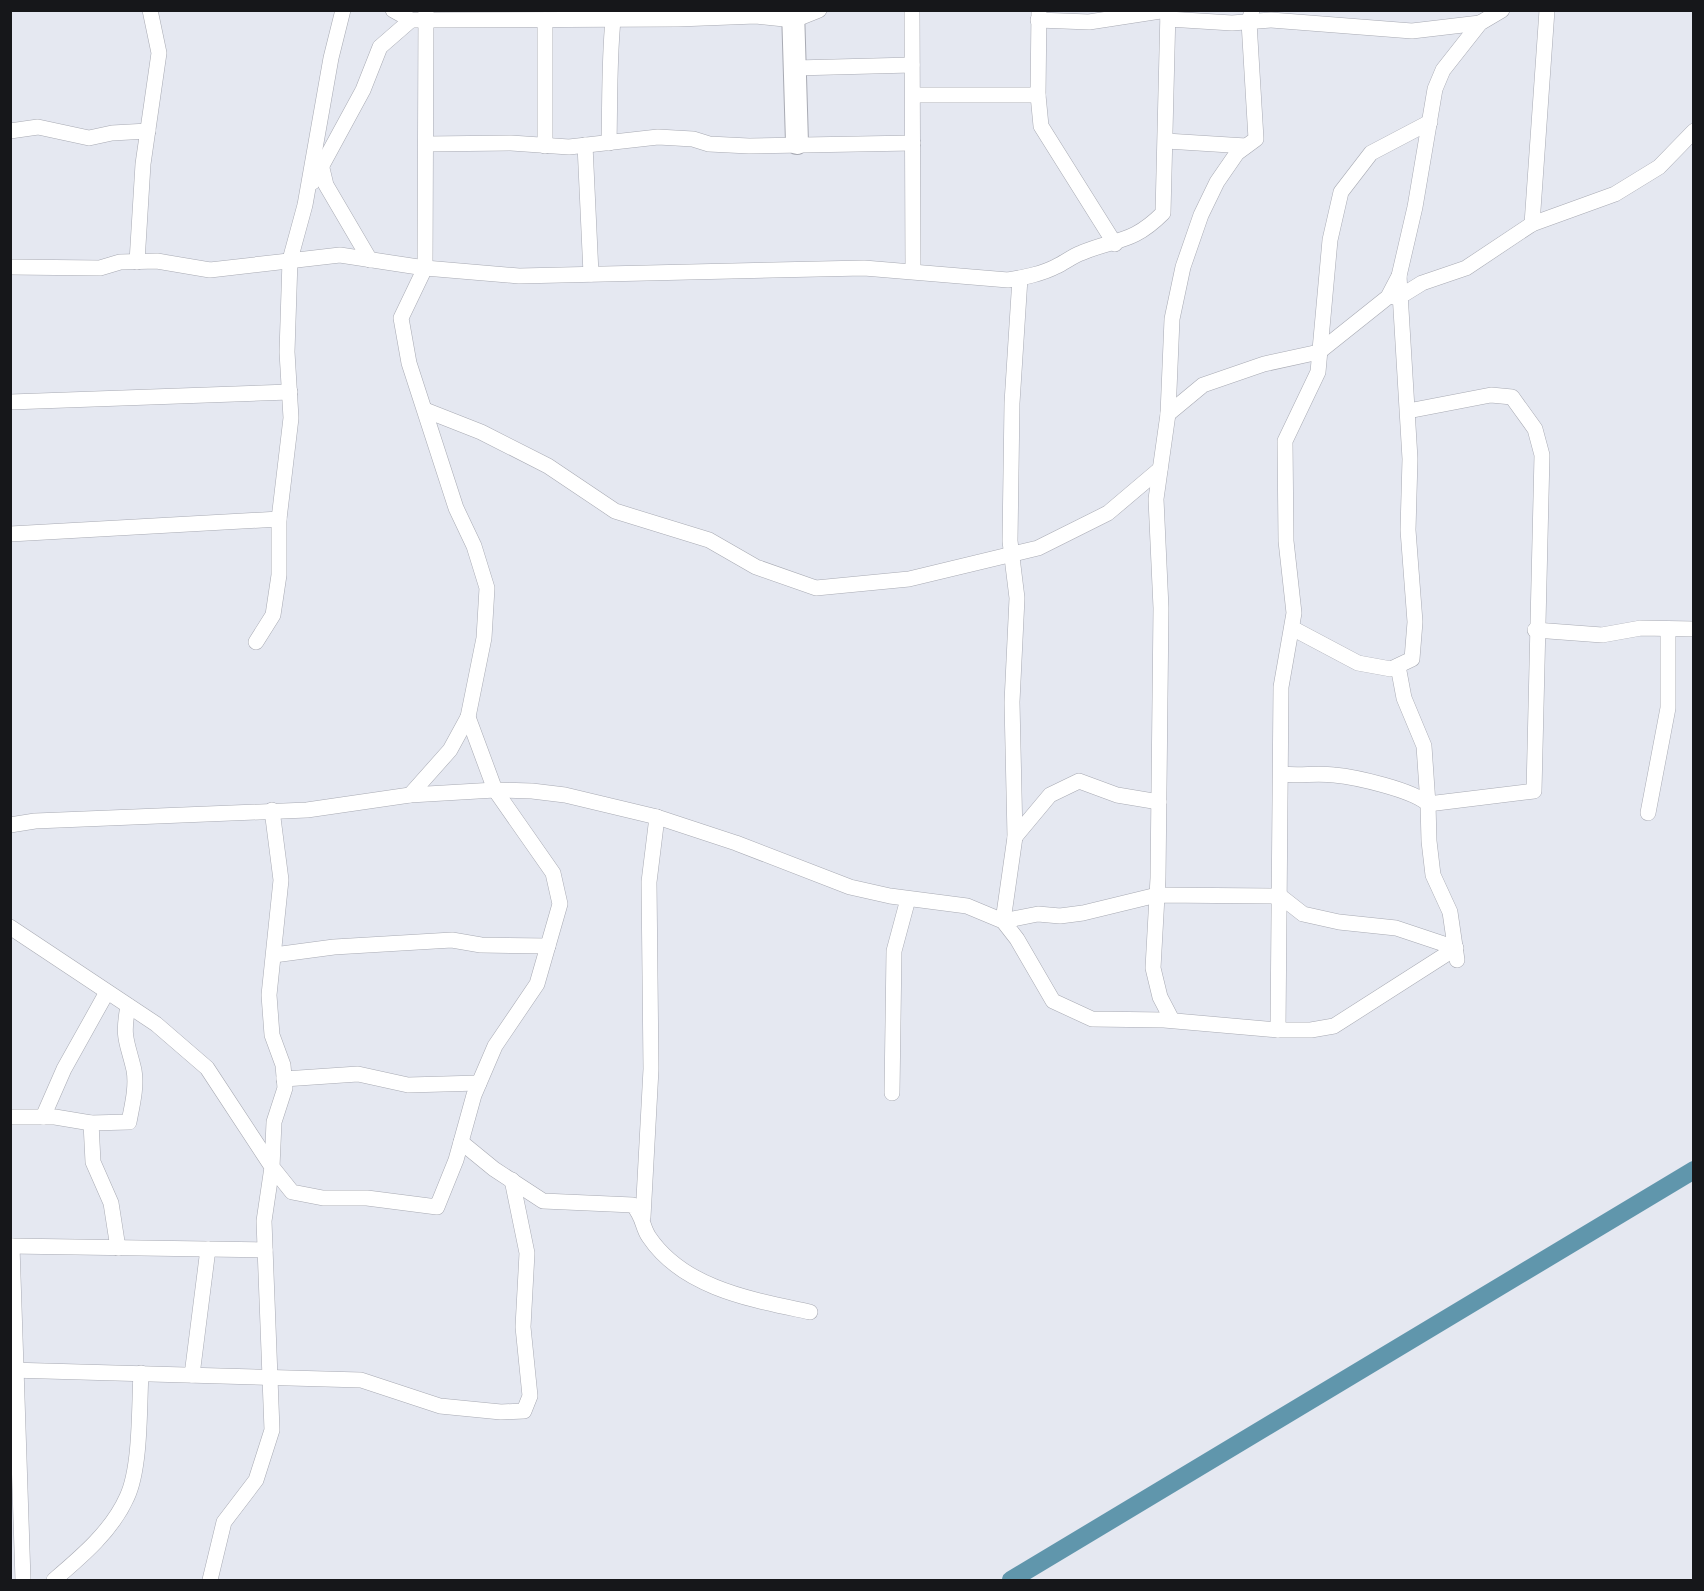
<svg xmlns="http://www.w3.org/2000/svg" width="1704" height="1591" viewBox="0 0 1704 1591" font-family="'Varela Round',sans-serif">
<rect width="100%" height="100%" fill="#e5e8f1"/>
<g fill="none" stroke-linecap="round" stroke-linejoin="round">
<!-- canal -->
<path stroke="#6096ac" stroke-width="18" d="M1011,1580L1694,1170"/>
<defs>
<g id="street">
<path d="M393,10L411,20H427L678,19L756,16L794,20L819,10"/>
<path d="M912,10L913,270"/>
<path d="M1039,10L1038,95L1041,126L1115,244"/>
<path d="M1168,19L1232,23L1271,20L1412,31L1480,23"/>
<path d="M545,20V146"/>
<path d="M1038,20L1089,22L1167,10"/>
<path d="M795,68L912,65"/>
<path d="M913,95H1038"/>
<path d="M10,131L38,127L89,138L112,133L148,131"/>
<path d="M1166,141L1246,146"/>
<path d="M609,143C610,102 609,61 613,20"/>
<path d="M427,144L511,143L569,147L658,137L693,139L709,144L749,146L913,143"/>
<path d="M585,145L591,274"/>
<path d="M321,164L326,185L370,260"/>
<path d="M313,182L363,90L380,47L411,20"/>
<path d="M1532,224L1547,10"/>
<path d="M137,262L143,164L159,53L150,10"/>
<path d="M10,267L100,268L120,262L157,261L210,270L340,255L425,268L519,276L864,268L1008,280C1025,277 1042,274 1057,266C1065,262 1073,256 1081,253C1117,238 1132,244 1163,213L1168,10"/>
<path d="M1394,297L1401,296L1422,283L1466,268L1532,224L1615,194L1659,167L1694,131"/>
<path d="M10,402L290,392"/>
<path d="M425,410L481,432L548,466L615,511L709,540L756,567L816,588L909,579L1038,548L1108,513L1160,469"/>
<path d="M1168,414L1203,385L1264,364L1319,352L1388,297L1399,276L1415,207L1435,89L1443,70L1480,23L1502,10"/>
<path d="M10,534L279,519"/>
<path d="M1292,628L1358,663L1391,669L1412,659L1415,622L1408,530L1410,459L1399,276"/>
<path d="M1535,630L1602,635L1641,628L1694,629"/>
<path d="M256,642L273,615L279,575V519L291,418L287,352L290,260L305,205L331,58L343,10"/>
<path d="M1398,666L1404,698L1424,746L1428,804L1534,791L1542,455L1535,429L1512,397L1491,395L1408,411"/>
<path d="M1282,774C1299,776 1317,773 1334,775C1356,777 1413,790 1428,804L1429,841L1433,875L1450,912L1457,960"/>
<path d="M410,795L450,750L468,717L484,638L487,588L474,546L456,508L409,363L401,318L425,268L426,10"/>
<path d="M272,810L281,880L269,995L272,1035L283,1065L285,1088L274,1122L272,1167L292,1192L323,1198H367L437,1207L456,1160L474,1095L495,1046L537,984L560,904L553,873L495,790L468,717"/>
<path d="M1648,813L1668,708V629"/>
<path d="M10,825L35,821L307,810L410,795L495,790L532,791L565,795L657,817L736,843L850,887L890,896L967,906L1003,921L1017,939L1053,1001L1092,1019L1164,1020L1278,1030H1311L1334,1026L1456,948L1396,928L1339,922L1303,914L1280,896L1157,895L1083,913L1060,916L1038,914L1003,921"/>
<path d="M1015,837L1050,795L1079,781L1117,795L1159,802"/>
<path d="M1003,921L1015,837L1012,702L1017,598L1010,541L1012,403L1020,278"/>
<path d="M10,927L156,1024L207,1068L272,1167L264,1221L272,1430L256,1480L224,1522L210,1580"/>
<path d="M274,955L334,947L452,940L481,945L548,946"/>
<path d="M1172,1020L1160,997L1153,968L1158,878L1161,608L1156,499L1168,414L1172,319L1183,267L1201,215L1217,182L1237,153L1256,139L1249,22L1252,10"/>
<path d="M1278,1030L1281,687L1294,613L1286,541L1285,441L1318,372L1330,240L1341,192L1371,153L1430,122"/>
<path d="M284,1079L358,1074L408,1085L479,1083"/>
<path d="M892,1093L894,951L908,899"/>
<path d="M10,1117H55L91,1123L129,1122C132,1106 137,1087 134,1070C127,1040 122,1039 128,1006"/>
<path d="M43,1117L64,1069L107,992"/>
<path d="M91,1123L93,1162L111,1203L118,1248"/>
<path d="M461,1142L494,1169L543,1201L633,1205C644,1218 642,1227 649,1237C684,1289 754,1300 810,1312"/>
<path d="M643,1217L651,1069L649,882L657,817"/>
<path d="M10,1246L265,1250"/>
<path d="M12,1246L23,1580"/>
<path d="M10,1370L361,1380L440,1406L501,1412L524,1411L530,1396L523,1327L527,1253L512,1180"/>
<path d="M192,1375L208,1249"/>
<path d="M54,1580C81,1557 112,1531 127,1497C141,1467 139,1407 141,1373"/>
</g>
<path id="secondary" d="M793,10L797,143"/>
</defs>
<!-- street casing -->
<use href="#street" stroke="#a8aab3" stroke-width="16"/>
<!-- secondary casing -->
<use href="#secondary" stroke="#a8aab3" stroke-width="24"/>
<!-- street -->
<use href="#street" stroke="#fff" stroke-width="15"/>
<!-- secondary -->
<use href="#secondary" stroke="#fff" stroke-width="22"/>
</g>
<!-- border -->
<rect width="1704" height="1591" fill="none" stroke="#16171a" stroke-width="24"/>
</svg>
